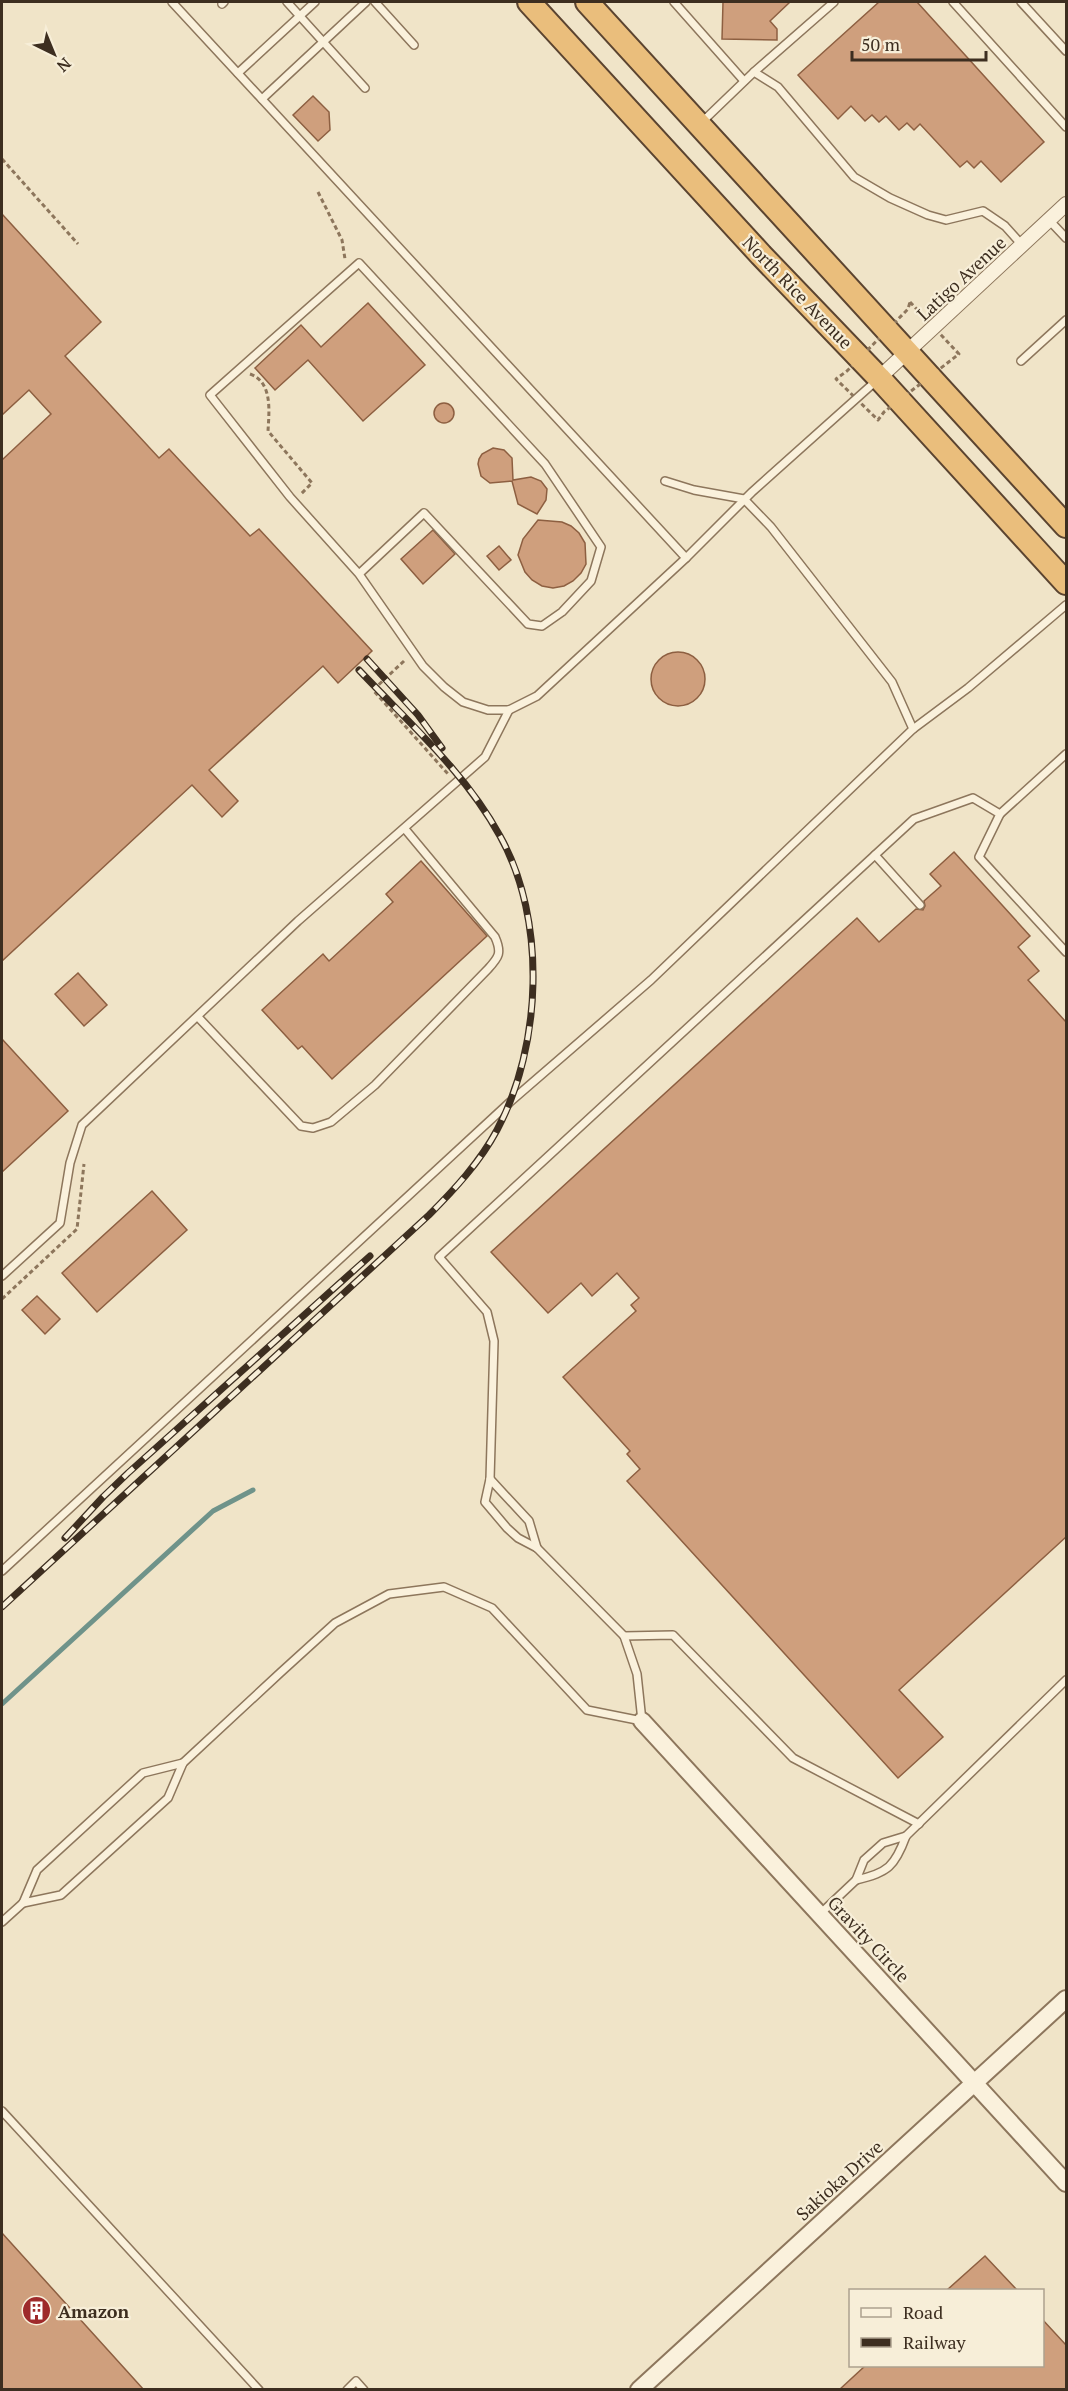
<svg xmlns="http://www.w3.org/2000/svg" width="1068" height="2391" viewBox="0 0 1068 2391" font-family="'PT Serif',serif">
<rect width="100%" height="100%" fill="#f0e4c8"/>
<g fill="none" stroke-linecap="round" stroke-linejoin="round">
<!-- stream -->
<path stroke="#6f938a" stroke-width="5" d="M2,1704L213,1511L253,1490"/>
</g>
<!-- building -->
<g fill="#cf9f7d" stroke="#8d5f41" stroke-width="1.5">
<path d="M723,2H790L770,21L777,29V40L722,39Z"/>
<path d="M879,2H917L1044,142L1001,182L981,161L974,168L967,161L960,167L920,124L914,130L907,123L899,130L886,116L879,122L872,115L865,121L851,106L838,119L798,75Z"/>
<path d="M313,96L329,112L330,130L318,141L293,115Z"/>
<path d="M2,214L101,322L65,356L159,458L169,449L250,536L259,529L372,651L338,683L323,666L209,770L238,801L222,817L192,785L2,961V460L51,414L29,390L2,415Z"/>
<path d="M368,303L425,365L363,421L308,360L275,390L255,368L301,325L321,347Z"/>
<circle cx="444" cy="413" r="10"/>
<path d="M493,448L504,450L512,458L513,480L531,477L541,481L547,489L546,500L537,514L518,504L512,481L490,483L481,476L478,464L479,459L482,454Z"/>
<path d="M538,520L562,522L571,526L579,533L585,543L586,564L581,573L573,581L564,586L553,588L542,586L532,580L525,572L518,555L523,539Z"/>
<path d="M433,530L455,554L423,584L401,559Z"/>
<path d="M499,546L511,560L499,570L487,556Z"/>
<circle cx="678" cy="679" r="27"/>
<path d="M954,852L1030,936L1018,947L1039,971L1028,980L1066,1022V1537L899,1690L943,1737L898,1778L627,1481L640,1469L627,1454L630,1451L563,1377L636,1311L631,1305L639,1298L617,1273L592,1296L581,1283L548,1313L491,1252L857,918L879,942L916,909L923,910L925,906L924,901L941,886L930,874Z"/>
<path d="M421,861L487,936L332,1079L302,1046L298,1049L262,1010L323,954L329,961L393,902L386,894Z"/>
<path d="M78,973L107,1005L84,1026L55,994Z"/>
<path d="M2,1039L68,1111L2,1172Z"/>
<path d="M152,1191L187,1230L97,1312L62,1273Z"/>
<path d="M37,1296L60,1319L45,1334L22,1310Z"/>
<path d="M2,2233L144,2390H2Z"/>
<path d="M985,2256L1017,2290H947Z"/>
<path d="M1042,2319L1066,2345V2390H839L865,2366H1042Z"/>
</g>
<g fill="none" stroke-linecap="round" stroke-linejoin="round">
<defs>
<g id="service">
<path d="M172,2L686,558"/>
<path d="M287,2L365,88"/>
<path d="M375,2L414,45"/>
<path d="M674,2L744,81"/>
<path d="M953,2L1066,127"/>
<path d="M1021,2L1066,51"/>
<path d="M222,4L224,2"/>
<path d="M754,72L834,2"/>
<path d="M238,73L315,2"/>
<path d="M262,99L366,2"/>
<path d="M701,123L754,72L778,87L854,177L890,198L928,215L946,220L983,211L1005,226L1022,245"/>
<path d="M1049,220L1066,238"/>
<path d="M1021,361L1066,320"/>
<path d="M665,481L694,490L744,499L771,527L892,682L913,729"/>
<path d="M359,574L424,513L528,624L542,626L562,612L591,581L601,547L545,464L359,263L210,395L290,497L359,574L423,666L444,687L463,702L488,710H509L537,696L686,558L752,492L876,381"/>
<path d="M1000,814L1066,754"/>
<path d="M875,855L920,905"/>
<path d="M198,1017L301,1126L313,1128L331,1122L375,1085L488,969C499,957 502,953 495,937L405,829"/>
<path d="M2,1276L60,1223L70,1163L82,1125L298,921L485,757L509,710"/>
<path d="M490,1479L529,1521L537,1548"/>
<path d="M2,1571L510,1102L651,980L913,729L968,688L1066,605"/>
<path d="M919,1824L793,1758L673,1635L624,1636L537,1548L518,1538L507,1528L485,1502L490,1479L494,1341L487,1312L439,1257L914,819L973,798L1000,814L979,857L1066,952"/>
<path d="M856,1880C888,1873 895,1866 906,1836L1066,1680"/>
<path d="M23,1903L61,1895L168,1798L183,1763L280,1673L335,1623L389,1594L444,1587L492,1608L587,1710L642,1721L637,1674L624,1636"/>
<path d="M820,1914L856,1880L864,1860L883,1843L906,1836"/>
<path d="M2,1922L23,1903L37,1870L143,1773L183,1763"/>
<path d="M2,2111L259,2390"/>
<path d="M347,2390L356,2381L364,2390"/>
</g>
<path id="minor" d="M879,378L1066,204"/>
<g id="tertiary">
<path d="M642,1721L1066,2183"/>
<path d="M639,2390L1066,1999"/>
</g>
<g id="trunk">
<path d="M529,2L761,255L879,378L1066,583"/>
<path d="M587,2L1066,526"/>
</g>
</defs>
<!-- service casing -->
<use href="#service" stroke="#8d765c" stroke-width="10"/>
<!-- minor casing -->
<use href="#minor" stroke="#8d765c" stroke-width="16"/>
<!-- tertiary casing -->
<use href="#tertiary" stroke="#8d765c" stroke-width="20"/>
<!-- trunk casing -->
<use href="#trunk" stroke="#5b4430" stroke-width="26"/>
<!-- path -->
<g stroke="#8d765c" stroke-width="3" stroke-dasharray="4.5 3" stroke-linecap="butt">
<path d="M2,159L78,244"/>
<path d="M318,192L342,240L345,259"/>
<path d="M910,302L959,354L884,412L878,420L836,379L847,371L908,309Z"/>
<path d="M250,374C273,382 269,412 268,431L312,483L301,494"/>
<path d="M404,661L373,690L448,774"/>
<path d="M2,1299L77,1229L84,1164"/>
</g>
<!-- service -->
<use href="#service" stroke="#faf1dc" stroke-width="7"/>
<!-- minor -->
<use href="#minor" stroke="#faf1dc" stroke-width="14"/>
<!-- tertiary -->
<use href="#tertiary" stroke="#faf1dc" stroke-width="16"/>
<!-- trunk -->
<use href="#trunk" stroke="#eabe7c" stroke-width="22"/>
<defs>
<g id="rail">
<path d="M367,659L418,715L442,748"/>
<path d="M65,1538L103,1497L128,1473L370,1256"/>
<path d="M2,1607L429,1215C454,1190 480,1162 497,1130C542,1046 547,920 500,836C465,772 408,722 359,670"/>
</g>
</defs>
<!-- rail casing -->
<use href="#rail" stroke="#3d2e20" stroke-width="7"/>
<!-- rail -->
<use href="#rail" stroke="#f7eed8" stroke-width="4.5" stroke-dasharray="14" stroke-linecap="butt"/>
</g>
<!-- icons -->
<defs>
<symbol id="building-disc" viewBox="-11 -11 22 22"><circle r="9.5" fill="#9e2a2b" stroke="#f7eed8"/><path d="M-4-6H4V6H1V3H-1V6H-4ZM-2.5-4.3h1.7v1.8h-1.7ZM.8-4.3h1.7v1.8H.8ZM-2.5-1h1.7V.8h-1.7ZM.8-1h1.7V.8H.8Z" fill="#fff"/></symbol>
</defs>
<g fill-rule="evenodd">
<use href="#building-disc" x="20" y="2294" width="33" height="33"/>
</g>
<g text-anchor="middle" dominant-baseline="central" stroke-width="4.5" stroke-linejoin="round" paint-order="stroke">
<!-- street labels -->
<g font-size="18" fill="#3d2e20" stroke="#f7eed8">
<text transform="translate(961 278) rotate(-43)">Latigo Avenue</text>
<text transform="translate(798 292) rotate(46)">North Rice Avenue</text>
<text transform="translate(869 1939) rotate(47)">Gravity Circle</text>
<text transform="translate(839 2180) rotate(-42)">Sakioka Drive</text>
</g>
<!-- poi labels -->
<g font-size="18" font-weight="bold" fill="#3d2e20" stroke="#f7eed8" text-anchor="start">
<text x="58" y="2311">Amazon</text>
</g>
</g>
<!-- border -->
<rect width="1068" height="2391" fill="none" stroke="#3d2e20" stroke-width="6"/>
<!-- legend -->
<rect x="849" y="2289" width="195" height="78" fill="#f7eed8" stroke="#ada18e" stroke-width="1.5"/>
<rect x="861" y="2308" width="30" height="9" fill="#faf1dc" stroke="#ada18e" stroke-width="1.5"/>
<text x="903" y="2319" font-size="18" fill="#3d2e20">Road</text>
<rect x="861" y="2338" width="30" height="9" fill="#3d2e20" stroke="#ada18e" stroke-width="1.5"/>
<text x="903" y="2349" font-size="18" fill="#3d2e20">Railway</text>
<!-- north arrow -->
<g transform="translate(54 54) rotate(137)" stroke="#f7eed8" stroke-width="4.5" paint-order="stroke">
<path d="M0-4.5L10 22L0 15L-10 22Z" fill="#3d2e20"/>
<text y="-9" font-size="16" font-weight="bold" text-anchor="middle" fill="#3d2e20">N</text>
</g>
<!-- scale -->
<path d="M852 51v9h134v-9" fill="none" stroke="#3d2e20" stroke-width="3"/>
<text x="861" y="51" font-size="18" fill="#3d2e20" stroke="#f7eed8" stroke-width="4.5" paint-order="stroke">50 m</text>
</svg>
